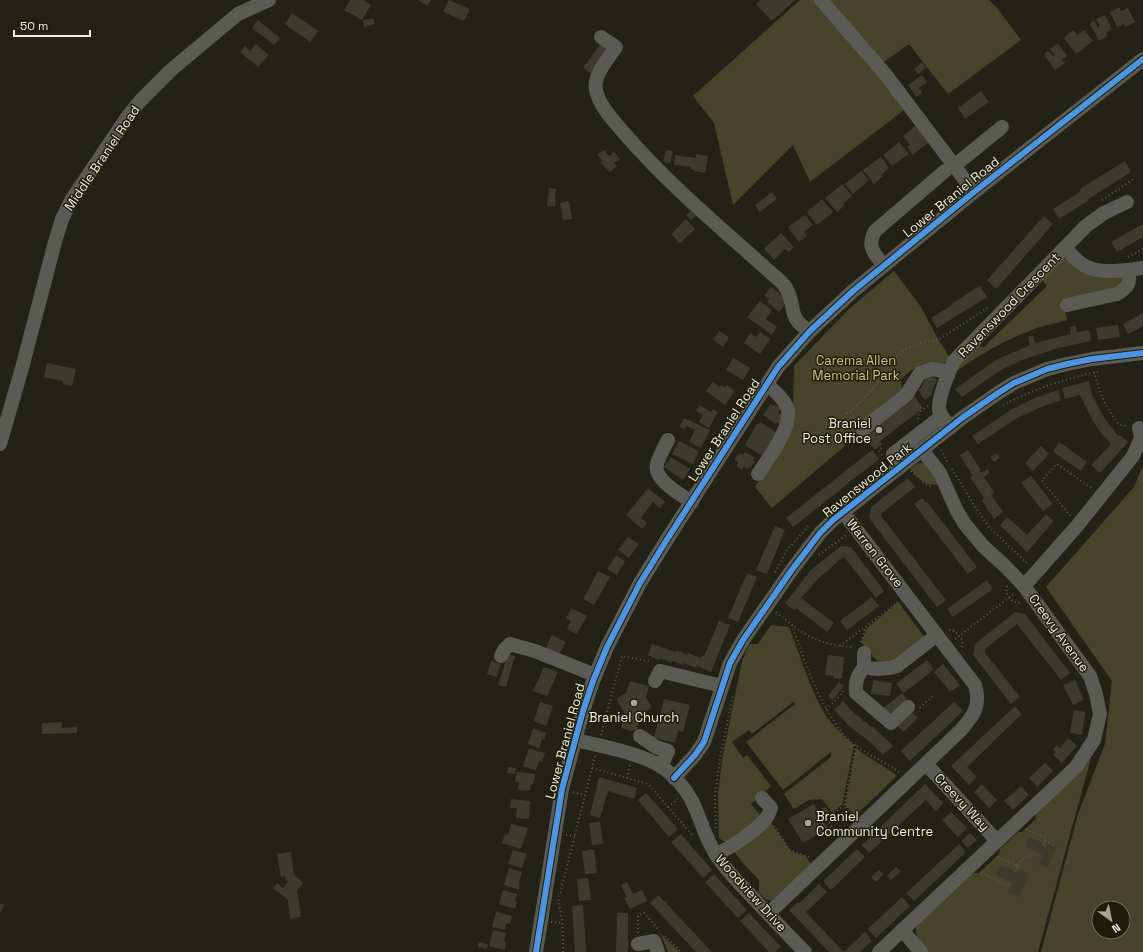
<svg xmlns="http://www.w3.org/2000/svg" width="1143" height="952" viewBox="0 0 1143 952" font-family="'Space Grotesk',sans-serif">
<rect width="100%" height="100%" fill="#232216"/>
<!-- green -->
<g fill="#46452b" fill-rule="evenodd">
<path d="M800,0H989L997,8L1021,40L948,94L909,44L884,62L904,110L810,182L793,145L733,205L714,123L693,96Z"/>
<path d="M1061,259H1067L1121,276L1124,278L1125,285L1064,302L1067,320C1057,323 1047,325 1037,328C1008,338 979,355 954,373L955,369L978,344L983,348L1047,286L1042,280Z"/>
<path d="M894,271L921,307L937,337L949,357L944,364C921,361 918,365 901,379L902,390L860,433L772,508L755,487L776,455L793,411L794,366L849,309Z"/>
<path d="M920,463H924L933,474L938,484C925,488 918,477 910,469L916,464Z"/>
<path d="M1143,465V952H1041L1078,814L1105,744L1112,681L1046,587L1134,487ZM1099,908H1123V932H1099Z"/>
<path d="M898,602L926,639L897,663L878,662L861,642L867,628Z"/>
<path d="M771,625L789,627C800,655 810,690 826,716C834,727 844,736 854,745L842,805L832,812L822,799L809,800L794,809L784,794L831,757V752L783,790L746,742L795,704L793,702L752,734L749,730L732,742L743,758L747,755L771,786L751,804L760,815L757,824L728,841H723L719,838L718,795L722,760L742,661L749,644H758Z"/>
<path d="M856,748C869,759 884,765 897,776L855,816L845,805Z"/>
<path d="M1091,758L1038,952H928C921,943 913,936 917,924L971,872L973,873H979L999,854L1000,849L1018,832H1022L1036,819V814L1085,766Z"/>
<path d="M769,820L790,850L795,853L806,856L811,864L774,901L767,900L759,893V880L742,862L733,850Z"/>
<path d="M660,933L679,952H668Z"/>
</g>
<!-- building -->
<g fill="#3c3b2d">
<path d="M350,0H363L371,5L362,20L344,10Z"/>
<path d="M420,0H431L427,6L419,1Z"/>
<path d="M449,0L470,9L464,21L443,12Z"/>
<path d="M761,0H779L780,1L781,0H795L772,21L756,4Z"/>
<path d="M1120,7L1121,11L1128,8L1135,22L1125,27L1124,24L1117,27L1110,12Z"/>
<path d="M292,13L318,31L310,42L285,24Z"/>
<path d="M1105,15L1112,29L1106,32L1108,36L1099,41L1090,24L1092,21L1095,22L1098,27L1100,26L1096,19Z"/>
<path d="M373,18L375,24L364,27L363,20Z"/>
<path d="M258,20L280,38L274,45L252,28Z"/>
<path d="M1073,30L1077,35L1084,30L1093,41L1076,54L1064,38Z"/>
<path d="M602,42L612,50L593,75L583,68Z"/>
<path d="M1058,43L1067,56L1062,60L1065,63L1055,70L1044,55L1046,52L1049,51L1053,56L1055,55L1050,49Z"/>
<path d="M256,44L269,55L258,67L240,52L245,46L250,51Z"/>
<path d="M922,62L926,68L918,74L914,69Z"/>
<path d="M922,75L927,82L919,88L922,93L916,97L908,85Z"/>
<path d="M981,91L989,102L965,119L958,108Z"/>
<path d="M916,125L929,142L913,155L907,147L910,145L903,136Z"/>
<path d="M899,142L909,154L892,166L883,155Z"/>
<path d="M604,150L609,156L614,152L620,159L614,163L617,166L610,172L601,163L603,161L597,155Z"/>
<path d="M666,150L673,151L670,163L663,162Z"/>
<path d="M696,154L708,156L705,173L694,171V170L691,169V167L674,165L675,155L696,158Z"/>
<path d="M881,157L889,168L881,175L883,176L874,184L863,170Z"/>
<path d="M1125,161L1131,172L1087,200L1088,201L1059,219L1053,209L1081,191L1080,189Z"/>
<path d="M861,171L869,180L853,194L845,184Z"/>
<path d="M842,184L852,196L843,204L844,206L837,212L825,198Z"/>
<path d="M549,188L556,189L555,207L547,206Z"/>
<path d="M772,192L777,199L760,212L755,205Z"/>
<path d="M822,199L833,212L817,225L807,212Z"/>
<path d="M569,201L572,219L563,220L560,203Z"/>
<path d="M691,211L696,216L691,220L686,215Z"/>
<path d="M805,215L813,225L804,232L807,236L799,242L788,227Z"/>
<path d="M1044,216L1053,224L996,289L987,280Z"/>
<path d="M686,219L695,229L680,243L671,234Z"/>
<path d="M1143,224V237L1117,252L1111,242Z"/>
<path d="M781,233L794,247L789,252L785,249L774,260L764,249Z"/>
<path d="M980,286L987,297L937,328L931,318L952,305L951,304Z"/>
<path d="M771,287L788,300L779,312L767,302L769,299L764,296Z"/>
<path d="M760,301L772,310L766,319L777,327L772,335L747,317Z"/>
<path d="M1143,313V326L1128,334L1123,324Z"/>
<path d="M1118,325L1120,337L1098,340L1096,328Z"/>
<path d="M1076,326L1077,332L1089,330L1091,341L1058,348L1022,360L1001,370L962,397L955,389L996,360L1030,345L1028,337L1033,335L1035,343L1071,334L1070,327Z"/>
<path d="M719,331L729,337L723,347L713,340Z"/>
<path d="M760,332L770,339L760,354L744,343L750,333L756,337Z"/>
<path d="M733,358L750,368L743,380L726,370Z"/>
<path d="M47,363L76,369L72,386L63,384V381L44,377Z"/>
<path d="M927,375L937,379L931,395L925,400L918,390L921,388Z"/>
<path d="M1089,381L1092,395L1103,416L1117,435L1119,436L1120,435L1128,442L1100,473L1091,465L1111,444L1100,432L1093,421L1080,395L1065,399L1062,388Z"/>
<path d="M713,382L720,387L721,385L725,388L727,385L735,391L725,405L706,391Z"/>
<path d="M1058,390L1061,400L1039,408L1017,418L978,444L972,436L1012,409L1035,398Z"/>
<path d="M913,394L923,408L880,441L882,444L875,450L863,434Z"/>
<path d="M771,404L773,406L774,404L781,408L778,413L784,416L779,424L777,422L776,424L763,415L768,407H769Z"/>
<path d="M700,405L711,412L713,409L718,412L709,428L699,422L703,415L696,411Z"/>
<path d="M684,418L710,430L701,448L689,442L695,430L686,426L685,429L679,427Z"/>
<path d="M760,422L777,433L762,456L745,445L757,424H758Z"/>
<path d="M679,441L699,451L693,464L672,454Z"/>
<path d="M1059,442L1087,462L1081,471L1053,452Z"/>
<path d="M1041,446L1049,454L1033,471L1025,463Z"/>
<path d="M872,450L879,459L793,527L786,518Z"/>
<path d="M968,450L981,470L980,471L981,473L988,469L990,473L984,477L994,492L991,494L1003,512L994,519L982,500L984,498L970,477L973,476L960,455Z"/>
<path d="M745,452L755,458L753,460L755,461L751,467L750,466L748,469L744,466L742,470L736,466L738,462L735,460L736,458H735L738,454L739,455L740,453L743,455Z"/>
<path d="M997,453L1000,458L994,462L990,457Z"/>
<path d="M671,457L690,469L683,480L664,467Z"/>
<path d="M1031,476L1053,504L1043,511L1021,483Z"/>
<path d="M908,478L915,487L882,513L881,516L946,600L937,607L869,518L871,507Z"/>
<path d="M648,488L665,502L660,508L653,502L641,518L647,523L642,529L626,515Z"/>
<path d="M922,498L926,503L927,502L977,567L968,574L914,504Z"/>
<path d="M1046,514L1054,521L1027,552L1000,525L1007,517L1027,535Z"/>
<path d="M775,526L785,530L767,574L756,570Z"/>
<path d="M628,537L639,544L629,558L618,550Z"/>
<path d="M841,546L851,547L884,591L876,598L845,558L843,557L819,578L801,598L834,623L827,632L796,608L794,610L785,603L811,570Z"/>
<path d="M616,555L625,561L617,575L607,569Z"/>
<path d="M598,571L610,577L594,605L583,599Z"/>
<path d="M747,573L757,577L738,622L728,618Z"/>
<path d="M987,580L993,589L953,617L947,609Z"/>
<path d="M872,597L879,606L847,630L840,621Z"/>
<path d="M571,608L587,616L577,634L567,629L571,621L566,618Z"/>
<path d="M1015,612L1025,614L1070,673L1061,680L1017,624L985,649V653L1020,697L1011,704L973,655L975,644Z"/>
<path d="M719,621L730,625L711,672L697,666L696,668L684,663L683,665L672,661V663L660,658L659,660L648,655L652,644L676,652L677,650L687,655L688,653L701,658L702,655L704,656Z"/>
<path d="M552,635L566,642L558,657L545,650Z"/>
<path d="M508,654L515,656L506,687L498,685Z"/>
<path d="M828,655L844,657L842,679L833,678L834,676L825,675Z"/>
<path d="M927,660L934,669L904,693L896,684Z"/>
<path d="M491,661L501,664L497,677L487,674Z"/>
<path d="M943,664L960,685L950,692L934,672Z"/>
<path d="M544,667L558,672L547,696L533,691Z"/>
<path d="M873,680L892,683L890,696L871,694Z"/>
<path d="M1075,680L1084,700L1073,705L1063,685Z"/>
<path d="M630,681L649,686L646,697L652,708L641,714L636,732L621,728L625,714L616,699L626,693Z"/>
<path d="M839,682L844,686L833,700L828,696Z"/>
<path d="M902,693L908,701L888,716L882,709Z"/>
<path d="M664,699L690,705L683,732L678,731L675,743L654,738Z"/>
<path d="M843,701L857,716L858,715L864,722L865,721L872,728L873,727L893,746L883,755L870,742L848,725L834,710Z"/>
<path d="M540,702L553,706L546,726L534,721Z"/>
<path d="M954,702L963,711L910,761L901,751Z"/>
<path d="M1015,706L1022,714L967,767L977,777L969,785L951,766Z"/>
<path d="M1074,710L1085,712L1082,735L1070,733Z"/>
<path d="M912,712L918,718L903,732L897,725Z"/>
<path d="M62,722V728L77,727V733L42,734V723Z"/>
<path d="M533,728L546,733L544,740L542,739L539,748L528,744Z"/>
<path d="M1068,738L1077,746L1062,763L1053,755L1056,752L1053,749L1057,745L1060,748Z"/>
<path d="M529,748L545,753L542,762L539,761L536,770L523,766Z"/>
<path d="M1045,763L1053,771L1037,787L1029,778Z"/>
<path d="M508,767L516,768L515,774L507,773Z"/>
<path d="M517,772L535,774L533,784H531L530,791L518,790L519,782H515Z"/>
<path d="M599,777L637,788L634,799L608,791L600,818L590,815Z"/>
<path d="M925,784L943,803L936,811L926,800L869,853L862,845Z"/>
<path d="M982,784L997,800L989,808L974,792Z"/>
<path d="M1021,786L1029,795L1013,810L1004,801Z"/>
<path d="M646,793L678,829L669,837L638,800Z"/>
<path d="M511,799L530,801L529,819L516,818L517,808H510Z"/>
<path d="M814,804L819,813L822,811L821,809L826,807L830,814L825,816L824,815L821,816L828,828L803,843L788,819Z"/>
<path d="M951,812L967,828L958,837L942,820Z"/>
<path d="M600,822L603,844L592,845L589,823Z"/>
<path d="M511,824L528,828L521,849L502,843L505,834L508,835Z"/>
<path d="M970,833L977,840L968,848L961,841Z"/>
<path d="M681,834L712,870L703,878L671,842Z"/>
<path d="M1029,837L1042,843L1041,846L1046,849L1048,843L1057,847L1047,868L1039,864L1043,855L1025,846Z"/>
<path d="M959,844L966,852L914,901L906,893Z"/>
<path d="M594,849L597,873L585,874L582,851Z"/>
<path d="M857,849L865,857L831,890L823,881Z"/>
<path d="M513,850L527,854L522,868L508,864Z"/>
<path d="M291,852L294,875L303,883L297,890L301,917L290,919L288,900L273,888L277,883L283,888L288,882L286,880L285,876L281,877L277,854Z"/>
<path d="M1001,865L1017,873L1019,869L1029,874L1019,897L1008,892L1012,883L996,875Z"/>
<path d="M896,867L901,871L891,880L887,876Z"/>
<path d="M509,868L522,872L519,883L520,884L519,890L504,885Z"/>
<path d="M879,870L884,874L876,882L871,877Z"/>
<path d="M714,874L747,910L738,918L705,882Z"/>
<path d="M588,878L591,900L579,901L577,879Z"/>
<path d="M627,882L633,894L642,890L647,901L630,909L624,898L627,897L621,885Z"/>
<path d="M819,884L827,892L806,912L844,952L865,932L872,941L860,952H829L789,910L798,902L799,904Z"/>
<path d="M503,890L517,894L515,901H517L515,909L499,904Z"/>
<path d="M658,895L665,902L712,952H696L650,903Z"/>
<path d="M902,897L910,906L876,938L868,929Z"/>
<path d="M0,903L4,905L0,914Z"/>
<path d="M583,905L586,952H575L572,906Z"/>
<path d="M496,912L512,916L510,924L506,923L505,930L492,927Z"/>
<path d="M617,913H628V952H616Z"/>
<path d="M749,913L781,947L775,952H769L740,921Z"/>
<path d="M493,930L506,933L504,941L506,942L505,950L489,946Z"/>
<path d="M479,942L488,944L487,949L478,947Z"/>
</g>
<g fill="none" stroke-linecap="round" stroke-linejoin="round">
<!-- path -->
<g stroke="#5a5953" stroke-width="2" stroke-dasharray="1 3" stroke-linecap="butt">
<path d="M1102,200L1135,178"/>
<path d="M1128,257L1143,249"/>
<path d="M1094,372C1099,391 1106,410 1120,425L1128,426"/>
<path d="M1003,405C1034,389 1067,378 1101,371"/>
<path d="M847,413H849L873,389L887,366L898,355L906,349L920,343L938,340L989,307"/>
<path d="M918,419L921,411L928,406"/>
<path d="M941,450L949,464"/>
<path d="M882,455L879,450L883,447"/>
<path d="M952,469L974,505L989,527L1029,565"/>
<path d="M911,471L925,484L933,487"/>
<path d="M1070,516L1042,480L1057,464L1093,489"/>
<path d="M819,555L846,535"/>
<path d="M775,572L788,549L810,524"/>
<path d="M1007,586L1006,593L1013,602L1022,603"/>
<path d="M776,612C804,635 817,645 854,647"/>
<path d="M792,625C805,663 822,714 851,742C866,755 885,761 900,773"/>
<path d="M949,630L955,631L963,641L962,649"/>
<path d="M955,639L1015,593"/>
<path d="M861,642L866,627"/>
<path d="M840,646L898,602"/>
<path d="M920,708L934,695"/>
<path d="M826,709L836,700L845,689"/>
<path d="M601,735L622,656L652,662"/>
<path d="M592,768L645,783L650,786L693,836"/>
<path d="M627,778L630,765"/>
<path d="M573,792L585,795"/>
<path d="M668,807L678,799"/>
<path d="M853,818L844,805L856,745"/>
<path d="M774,826L790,850L811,858"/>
<path d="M716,828L715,796L720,759L733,694"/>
<path d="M1026,829L1046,838L1043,846"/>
<path d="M823,834L832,828L826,817L844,806"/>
<path d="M566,835L575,836"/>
<path d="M1045,841L1055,846"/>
<path d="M997,857L1018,866L1015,871"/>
<path d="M1018,866C1022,857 1028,856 1038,855"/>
<path d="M981,872L1008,886L1010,883"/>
<path d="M551,922L562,923"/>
<path d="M638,933V915L644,913L659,930"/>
<path d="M665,936L681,952"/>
<path d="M563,952C563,935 563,918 558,902L595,756"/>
</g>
<!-- minor -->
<g stroke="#5b5b56" stroke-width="14">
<path d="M821,0L886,75L974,192"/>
<path d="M601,37L616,47C608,59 593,75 596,90C599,106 614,121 624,133C668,184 721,228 771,273C776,278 783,282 786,288C797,306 786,318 810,331"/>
<path d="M954,166L1002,127"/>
<path d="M1065,248C1070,253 1077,261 1083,265C1100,275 1125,270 1143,268"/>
<path d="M884,266C875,254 866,247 875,231L945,171"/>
<path d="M1067,305L1117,294C1129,287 1130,283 1129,270"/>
<path d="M951,427C946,422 940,416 939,409C938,398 949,371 954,361L1086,226L1104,213L1127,202"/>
<path d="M863,429L906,395L920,373L932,369L949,372"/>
<path d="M668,440C664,448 659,456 657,464C653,480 680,494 692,502"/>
<path d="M0,444L22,368L55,242L62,219L72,199L128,116L141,100L171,70L238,14L269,0"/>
<path d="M900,467L895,460L893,454L942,416"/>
<path d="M758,474C768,459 790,430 788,411C786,400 775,391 767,385"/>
<path d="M1024,586L1077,526L1133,456L1141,438L1139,428"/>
<path d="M864,653V667C875,670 885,670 897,666L937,635"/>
<path d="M501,656L504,650L510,644L535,651L595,675"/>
<path d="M864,667C857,676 855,682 856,693L891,723L908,707"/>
<path d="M655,681L660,671L722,686"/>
<path d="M640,736L656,747L668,751L661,767"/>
<path d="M575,740C598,745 643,754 662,767C674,775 685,788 692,801C701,819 705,839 717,856C728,873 743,887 757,902C773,919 789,936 805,952"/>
<path d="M926,764L997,841"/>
<path d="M674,778L695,755L704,742L730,663L743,640L791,571L820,533L833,520L962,418L998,393L1014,383L1047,369L1067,364L1092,359L1143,353"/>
<path d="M716,855C730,847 758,830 767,817C769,814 770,810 771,808L762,798"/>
<path d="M768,914L961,730C974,715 981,706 975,685L843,512"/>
<path d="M902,930L921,952"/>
<path d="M638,944L654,941L658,952"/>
<path d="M536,952L562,789L583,711L593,681L607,647L640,583L666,541L778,367L810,331L853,291L974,192L1143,59"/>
<path d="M879,952L1076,767L1094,740L1100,714L1096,694L1090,676L1024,586L1006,567L983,546L964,523L956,509L940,473L922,450"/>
</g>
<defs>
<g id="cycleway">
<path d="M674,778L695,755L704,742L730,663L743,640L791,571L820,533L833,520L962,418L998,393L1014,383L1047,369L1067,364L1092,359L1143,353"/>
<path d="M536,952L562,789L583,711L593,681L607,647L640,583L666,541L778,367L810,331L853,291L974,192L1143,59"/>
</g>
</defs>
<!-- cycleway casing -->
<use href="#cycleway" stroke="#1e1d08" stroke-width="8"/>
<!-- cycleway -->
<use href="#cycleway" stroke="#4d94e3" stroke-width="6"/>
</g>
<!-- markers -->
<g fill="#a7a699" stroke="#1e1d08" stroke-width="1.5">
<circle cx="879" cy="430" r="4"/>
<circle cx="634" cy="703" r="4"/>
<circle cx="808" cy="823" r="4"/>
</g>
<g text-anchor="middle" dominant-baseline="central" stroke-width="3" stroke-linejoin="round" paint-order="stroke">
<!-- street labels -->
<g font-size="13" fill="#eeede0" stroke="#1e1d08">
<text transform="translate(102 158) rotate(-56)">Middle Braniel Road</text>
<text transform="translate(951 197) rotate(-39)">Lower Braniel Road</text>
<text transform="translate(1009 305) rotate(-46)">Ravenswood Crescent</text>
<text transform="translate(724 430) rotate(-57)">Lower Braniel Road</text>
<text transform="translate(867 480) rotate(-39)">Ravenswood Park</text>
<text transform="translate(875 553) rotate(52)">Warren Grove</text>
<text transform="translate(1059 633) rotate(54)">Creevy Avenue</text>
<text transform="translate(565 741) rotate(-75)">Lower Braniel Road</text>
<text transform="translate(962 802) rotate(47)">Creevy Way</text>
<text transform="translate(751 893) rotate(48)">Woodview Drive</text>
</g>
<!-- park labels -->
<g font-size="13" fill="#cec981" stroke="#1e1d08">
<text x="856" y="360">Carema Allen<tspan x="856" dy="15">Memorial Park</tspan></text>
</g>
<!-- poi labels -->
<g font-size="13" fill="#eeede0" stroke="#1e1d08" text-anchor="end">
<text x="871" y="423">Braniel<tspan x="871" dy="15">Post Office</tspan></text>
<text x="634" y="717" text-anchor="middle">Braniel Church</text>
<text x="816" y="816" text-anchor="start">Braniel<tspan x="816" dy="15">Community Centre</tspan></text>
</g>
</g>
<!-- north arrow -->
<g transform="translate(1111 920) rotate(147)"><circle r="19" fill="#1e1d08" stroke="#71705e"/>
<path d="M0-3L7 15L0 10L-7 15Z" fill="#a7a699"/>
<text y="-6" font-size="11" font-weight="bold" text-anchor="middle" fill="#eeede0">N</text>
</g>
<!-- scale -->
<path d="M14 30v6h76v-6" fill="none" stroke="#eeede0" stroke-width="2"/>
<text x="20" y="30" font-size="12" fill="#eeede0" stroke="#1e1d08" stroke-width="3" paint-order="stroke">50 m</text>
</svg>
